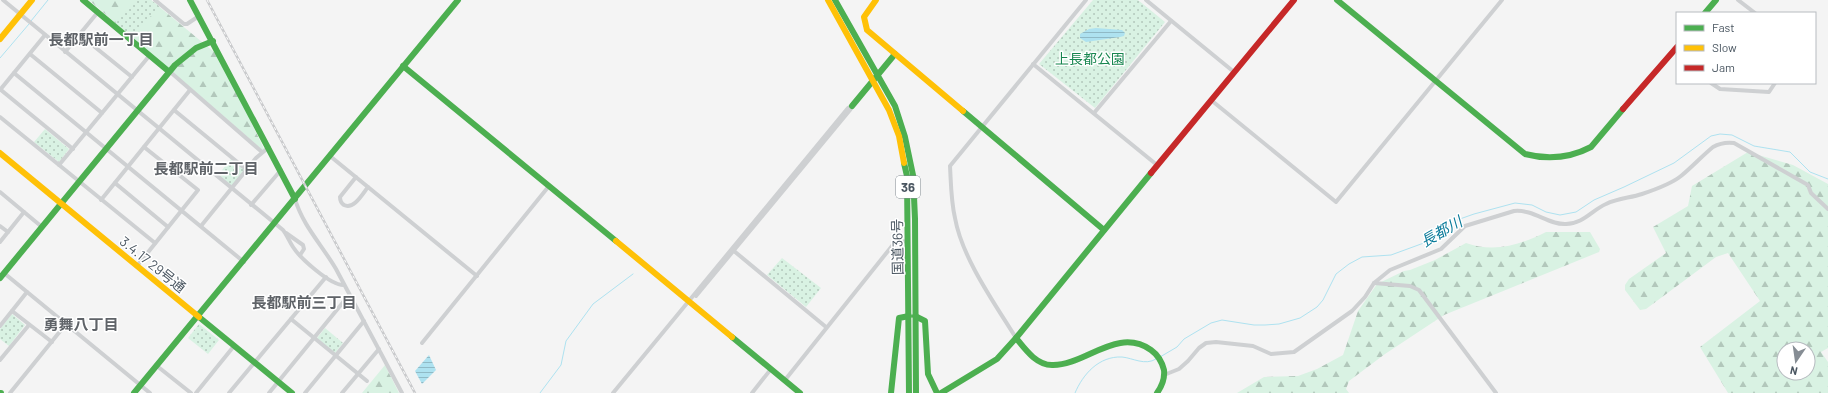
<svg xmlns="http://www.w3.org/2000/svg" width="1828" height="393" viewBox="0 0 1828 393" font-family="Barlow,'Noto Sans JP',sans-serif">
<defs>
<pattern id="forest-firs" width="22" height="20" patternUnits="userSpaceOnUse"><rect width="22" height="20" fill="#d9f2e3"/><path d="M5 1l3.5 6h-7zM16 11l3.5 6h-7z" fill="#b2c7bb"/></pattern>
<pattern id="park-dots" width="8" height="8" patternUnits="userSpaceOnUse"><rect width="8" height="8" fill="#d9f2e3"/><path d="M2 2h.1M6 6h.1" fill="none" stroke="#b2c7bb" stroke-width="1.8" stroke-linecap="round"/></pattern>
<pattern id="water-rules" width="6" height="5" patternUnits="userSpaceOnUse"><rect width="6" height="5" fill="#aee2f0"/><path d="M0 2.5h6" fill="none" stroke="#90bac6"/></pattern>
</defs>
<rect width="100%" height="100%" fill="#f4f4f4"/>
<!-- forest -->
<g fill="url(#forest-firs)" fill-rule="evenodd">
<path d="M89,0H151L219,56L266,153Z"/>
<path d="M1748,152L1793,165L1828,184V348L1821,352L1828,362V393H1728L1700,347L1760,301L1728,253L1716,257L1646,309L1640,310L1625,290V285L1629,279L1666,253L1653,227L1688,206L1692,186ZM1784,349H1808V373H1784Z"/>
<path d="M1546,232H1590L1600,249L1599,252L1444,315L1385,354L1349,381L1346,389L1349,393H1237L1264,377L1298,376L1317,369L1343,355L1358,311L1377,284L1404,271L1410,270L1435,260L1466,243C1494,253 1520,245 1546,232Z"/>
<path d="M385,365L399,393H362Z"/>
</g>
<!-- park -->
<g fill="url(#park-dots)">
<path d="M134,0H151L159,6L133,38L116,23Z"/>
<path d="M1093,0H1138L1165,22L1095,108L1039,64Z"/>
<path d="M45,129L69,149L59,162L34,142Z"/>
<path d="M231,159L245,170L232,186L218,175Z"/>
<path d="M782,258L821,288L806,307L767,275Z"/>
<path d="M12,314L25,325L9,346L0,339V329Z"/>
<path d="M199,324L219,340L208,354L188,338Z"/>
<path d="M325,328L343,343L335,353L317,338Z"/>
</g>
<!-- water -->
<g fill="url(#water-rules)">
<path d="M1096,28L1122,30L1125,33L1124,36L1120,37L1086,42L1080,38V34L1089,29Z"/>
<path d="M429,355L436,370L422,384L415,371Z"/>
</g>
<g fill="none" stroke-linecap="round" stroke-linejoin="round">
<!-- stream -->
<g stroke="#aee2f0" stroke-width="1">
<path d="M31,21L48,0"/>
<path d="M0,58L29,24"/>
<path d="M1160,357L1177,347L1184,339L1211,323L1222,320L1254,325H1265L1279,324L1300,318L1317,307L1323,300L1336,274L1349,264L1362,257L1391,255L1432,240L1457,220L1474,214L1515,203L1532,205L1546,212L1560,215L1576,212L1594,200L1624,187L1674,163L1711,136L1720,134L1732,135L1754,146L1790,152L1810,172L1828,179"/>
<path d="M540,393L561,365L566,341L593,304L633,274"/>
<path d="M1075,393C1083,374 1099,356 1122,357C1133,358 1145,366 1156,359"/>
</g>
<!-- street -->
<g stroke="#ced0d2" stroke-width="4">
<path d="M3,0L283,230C287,235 289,241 293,247C300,258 331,286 344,285"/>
<path d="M155,0L184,24H187L199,16"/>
<path d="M1146,0L1234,72"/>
<path d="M1738,0L1755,13"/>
<path d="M80,35L132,77"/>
<path d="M65,52L98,12"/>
<path d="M30,54L102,113"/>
<path d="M1033,64L1157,165"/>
<path d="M168,70L262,152"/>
<path d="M14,73L244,262"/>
<path d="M1711,83L1720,89L1769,92L1775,83"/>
<path d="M0,90L45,35"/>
<path d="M1,90L73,149"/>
<path d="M1211,100L1336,202L1502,0"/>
<path d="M174,110L247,170"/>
<path d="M1094,113L1171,21"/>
<path d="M0,117L155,243"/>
<path d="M330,156L477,276"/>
<path d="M59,165L150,55"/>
<path d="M356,177L340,197C340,200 341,203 344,205C354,210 363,193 368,187"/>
<path d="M115,183L168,227"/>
<path d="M0,192L42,227"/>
<path d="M295,199C303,226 322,245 336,269L402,393"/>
<path d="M101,200L190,90"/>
<path d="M251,205L281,170"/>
<path d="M0,226L8,232"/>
<path d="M201,226L256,158L269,147"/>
<path d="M286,233L303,245L304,249L300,255"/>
<path d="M0,242L24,212"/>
<path d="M734,251L826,327"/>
<path d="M137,266L198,190L144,147"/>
<path d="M4,273L150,393"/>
<path d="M1374,283L1410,286L1419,290L1496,393"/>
<path d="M696,296L850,110L852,106"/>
<path d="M12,311L52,342"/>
<path d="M291,319L367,381"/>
<path d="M0,326L27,292"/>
<path d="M1016,338C995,304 962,258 955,218C951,201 951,184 950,166L1086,0"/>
<path d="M422,343L549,186"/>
<path d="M0,360L29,325"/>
<path d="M157,366L191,393"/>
<path d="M1164,375L1179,369L1188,361L1199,348L1206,343L1216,342L1253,346L1271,354L1294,352L1352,311L1365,297L1374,283L1390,270L1441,249L1465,226L1514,211C1534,209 1548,225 1566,224C1583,224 1592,210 1606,204C1618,198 1630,198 1642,194C1654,190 1671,184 1681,176C1692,167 1702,156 1713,147C1720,143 1726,142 1734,143L1808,185L1811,193L1828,209"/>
<path d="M785,380L892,246L898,242L908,241"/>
<path d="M10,393L66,324"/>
<path d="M196,393L234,346"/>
<path d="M229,393L326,277"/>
<path d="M269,393L349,295"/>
<path d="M305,393L364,321"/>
<path d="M342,393L379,349"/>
<path d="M613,393L848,108L852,106"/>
<path d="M752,393L771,369"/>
</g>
<!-- fast -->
<g stroke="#4caf50" stroke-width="6">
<path d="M83,0L167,70"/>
<path d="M190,0L295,199"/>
<path d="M835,0L895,106L905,137L913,175L915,219L916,393"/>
<path d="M1337,0L1525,154C1548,160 1570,158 1591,147L1623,109"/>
<path d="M1705,13L1716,0"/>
<path d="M403,66L616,241"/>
<path d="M852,106L895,54"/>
<path d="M963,111L1104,230"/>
<path d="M904,163L907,176L909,393"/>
<path d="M0,278L175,65L196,48L213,41"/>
<path d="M915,316L925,321L928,374L937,393"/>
<path d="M199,317L292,393"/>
<path d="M732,337L800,393"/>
<path d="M1016,338C1025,349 1036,365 1052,365C1085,366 1117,326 1151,350C1158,355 1162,362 1164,370C1165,379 1162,386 1157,393"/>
<path d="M0,393H1"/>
<path d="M134,393L458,0"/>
<path d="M891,393L899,318L909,316"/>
<path d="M941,393L997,359L1016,338L1151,173"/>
</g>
<!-- slow -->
<g stroke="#ffc107" stroke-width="6">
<path d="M828,0L889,110L899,136L904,163"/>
<path d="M876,0L864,17L867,30L963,111"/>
<path d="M0,39L32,0"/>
<path d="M0,153L199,317"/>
<path d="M616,241L732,337"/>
</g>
<!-- jam -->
<g stroke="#c62828" stroke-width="6">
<path d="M1623,109L1677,47"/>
<path d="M1151,173L1294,0"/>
</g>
<defs>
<path id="rail" d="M207,0L415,393"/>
</defs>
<!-- rail casing -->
<use href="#rail" stroke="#c9cacc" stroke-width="2.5"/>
<!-- rail -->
<use href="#rail" stroke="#fff" stroke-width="1" stroke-dasharray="3" stroke-linecap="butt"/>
</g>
<g text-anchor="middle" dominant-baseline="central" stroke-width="3" stroke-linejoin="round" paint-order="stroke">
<!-- shield labels -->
<rect fill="#fff" stroke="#808990" stroke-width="1" x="896" y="176" width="24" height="22" rx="3"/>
<g font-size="13" font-weight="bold" fill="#4a5661">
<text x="908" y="187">36</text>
</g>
<!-- park labels -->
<g font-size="14" fill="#17864f" stroke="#fff">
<text x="1090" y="58">上長都公園</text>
</g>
<!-- street labels -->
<g font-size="14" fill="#4a5661" stroke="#fff">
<text transform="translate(897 247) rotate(-91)">国道36号</text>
<text transform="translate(153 264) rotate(39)">3.4.17 29号通</text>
</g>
<!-- neighbourhood labels -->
<g font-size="15" font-weight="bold" fill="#5f6368" stroke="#fff">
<text x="101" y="39">長都駅前一丁目</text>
<text x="206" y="168">長都駅前二丁目</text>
<text x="304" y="302">長都駅前三丁目</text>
<text x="81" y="324">勇舞八丁目</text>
</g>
<!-- water labels -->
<g font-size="15" font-style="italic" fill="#0c7c9b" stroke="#fff">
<text transform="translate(1441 231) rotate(-30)">長都川</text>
</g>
</g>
<!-- legend -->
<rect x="1676" y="12" width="140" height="72" fill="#ffffff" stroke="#b7bbc0"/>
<rect x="1684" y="25" width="20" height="6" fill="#4caf50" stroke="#b7bbc0"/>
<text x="1712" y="32" font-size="12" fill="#4a5661">Fast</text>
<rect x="1684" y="45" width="20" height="6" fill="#ffc107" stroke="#b7bbc0"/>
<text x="1712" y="52" font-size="12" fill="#4a5661">Slow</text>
<rect x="1684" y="65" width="20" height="6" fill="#c62828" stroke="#b7bbc0"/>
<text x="1712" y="72" font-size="12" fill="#4a5661">Jam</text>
<!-- north arrow -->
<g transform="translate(1796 361) rotate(193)"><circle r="19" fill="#ffffff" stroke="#b7bbc0"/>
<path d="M0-3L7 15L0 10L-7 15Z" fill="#868d94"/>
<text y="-6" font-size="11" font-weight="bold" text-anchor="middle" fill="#4a5661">N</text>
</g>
</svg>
